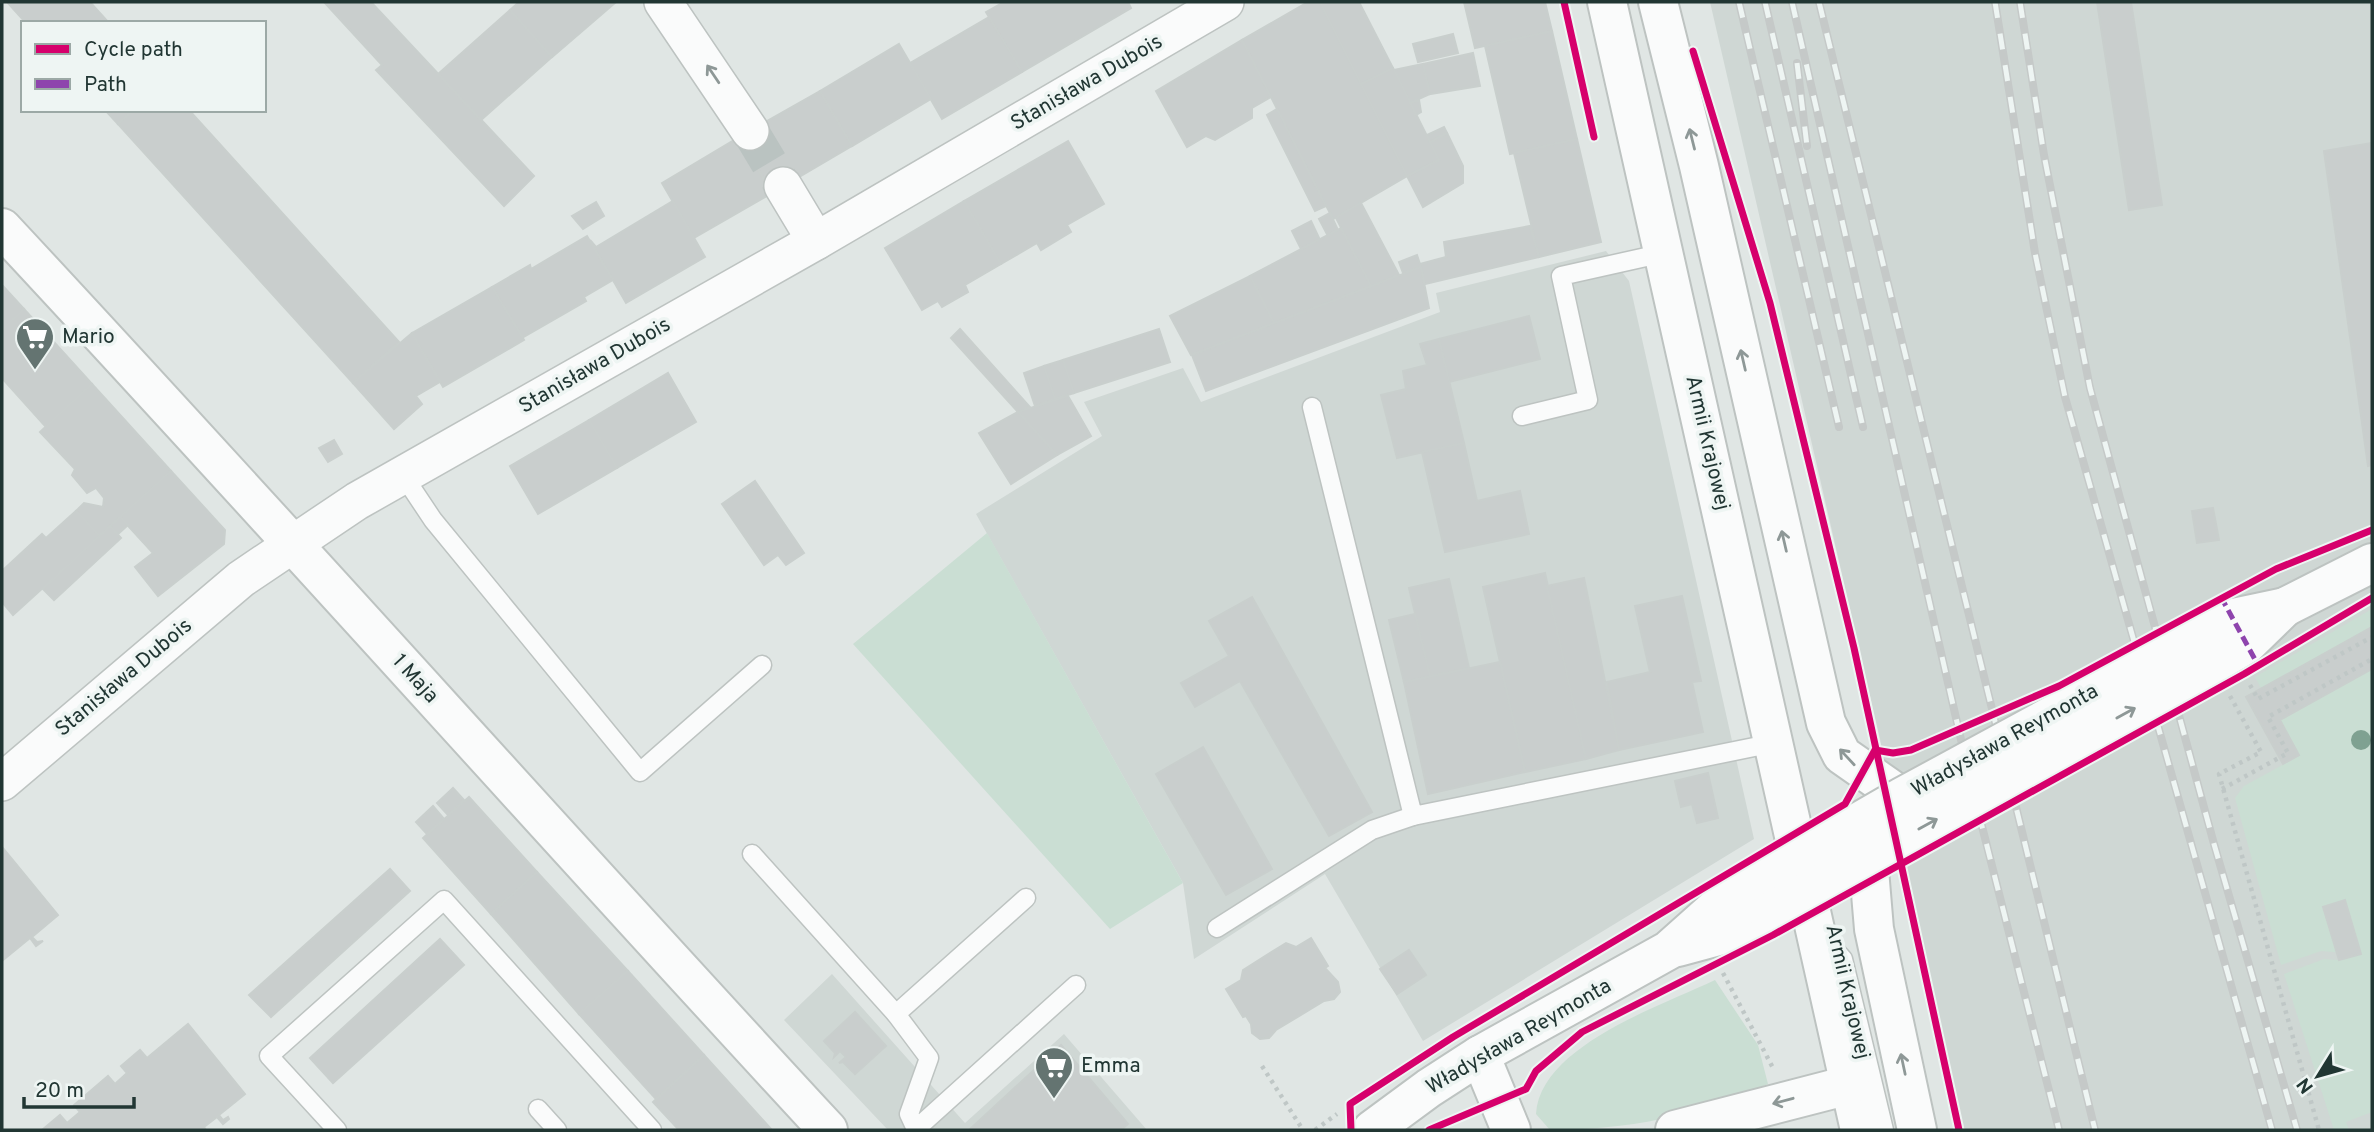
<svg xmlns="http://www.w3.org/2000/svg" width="2374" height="1132" viewBox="0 0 2374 1132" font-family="Overpass,sans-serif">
<rect width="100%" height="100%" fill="#e0e6e4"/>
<!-- built -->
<g fill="#cfd7d4">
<path d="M1710,2H2372V1130H1962L1906,885L1880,739Z"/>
<path d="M1606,251L1629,281L1754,839L1423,1041L1325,874L1194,959L1183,883L976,514L1102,436L1084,402L1183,368L1201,402L1440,312L1436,293Z"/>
<path d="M832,974L965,1123L1064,1034L1147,1130H888L784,1020Z"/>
</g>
<!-- green -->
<g fill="#caded3">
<path d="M987,533L1183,883L1110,929L853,644Z"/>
<path d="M2372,609V627L2261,688L2255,677Z"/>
<path d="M2372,669V1112L2346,1122L2349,1130H2334L2284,974L2324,959L2339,960L2360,954L2321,951L2281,965L2235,798L2244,786L2299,756L2280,720Z"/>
<path d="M1715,980L1758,1045L1768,1084C1699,1116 1625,1130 1550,1130L1536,1114C1540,1046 1661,1006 1715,980Z"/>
</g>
<!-- building -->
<g fill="#c9cecd" stroke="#c9cfcd" stroke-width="2">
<path d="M7,2H90L109,23H26Z"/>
<path d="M324,2H371L534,176L504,206L376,70L382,65Z"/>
<path d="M519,2H616L552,57L510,10Z"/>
<path d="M1004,2H1128L1131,8L1022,72L986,12Z"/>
<path d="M1308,2H1320L1407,176L1333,219L1242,40Z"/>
<path d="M1320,2H1359L1393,68L1361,84Z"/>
<path d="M1464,2H1545L1552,31L1475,48Z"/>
<path d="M2097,2H2131L2162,205L2129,210Z"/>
<path d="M510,10L552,57L481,120L438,74Z"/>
<path d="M989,17L1022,72L942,119L910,63Z"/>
<path d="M1552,31L1577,139L1510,154L1485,46Z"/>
<path d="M1453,34L1458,53L1418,62L1413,44Z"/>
<path d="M1242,40L1271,97L1252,108V118L1215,140L1206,136L1187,147L1156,91Z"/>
<path d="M899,44L931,99L852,146L820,91Z"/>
<path d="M1473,53L1480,86L1430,94L1423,64Z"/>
<path d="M1423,64L1430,94L1410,103L1394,70Z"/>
<path d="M1393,68L1439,160L1407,176L1361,84Z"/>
<path d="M820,91L852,146L772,193L739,137Z"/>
<path d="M1419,100L1421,112L1416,115L1410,103Z"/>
<path d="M1277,109L1326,206L1315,211L1267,115Z"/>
<path d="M105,110H133L118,124Z"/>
<path d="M133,110H189L399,342L353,383L118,124Z"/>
<path d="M1444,127L1447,133L1430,142L1427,135Z"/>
<path d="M1447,133L1463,166V183L1423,207L1407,176L1439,160L1430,142Z"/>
<path d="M739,137L772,193L694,238L662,183Z"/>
<path d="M1577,139L1601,242L1539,257L1514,153Z"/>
<path d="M1068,141L1104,204L1067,225L1071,232L1041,250L1037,243L1001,264L964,201Z"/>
<path d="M2372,143V465L2368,466L2324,151Z"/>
<path d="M673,201L705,257L626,303L590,240L596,247Z"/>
<path d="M964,201L1001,264L965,285L968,292L942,307L938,301L922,310L885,248Z"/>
<path d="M596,202L604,216L583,229L572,216Z"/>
<path d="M1361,203L1399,275L1371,286L1336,218Z"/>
<path d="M1330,213L1338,230L1328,236L1319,219Z"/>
<path d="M1311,221L1320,240L1301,249L1292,231Z"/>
<path d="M1530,226L1539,257L1425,284L1420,264L1446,257L1444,242Z"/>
<path d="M1341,228L1371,286L1274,323L1250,276Z"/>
<path d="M587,236L613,280L584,297L586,301L522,338L492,287L530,265L531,269Z"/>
<path d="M1417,255L1421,267L1403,273L1399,262Z"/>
<path d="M1421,267L1429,308L1206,391L1192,355Z"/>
<path d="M1250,276L1274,323L1191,355L1170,316Z"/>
<path d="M2,285L24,309L2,330Z"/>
<path d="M492,287L524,340L443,387L412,333Z"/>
<path d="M24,309L92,384L46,427L2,378V330Z"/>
<path d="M1529,316L1540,359L1449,382L1439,339Z"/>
<path d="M960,329L1030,407L1018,412L951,338Z"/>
<path d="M1159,329L1170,362L1074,393L1063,360Z"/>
<path d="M412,333L440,382L416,396L422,404L394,429L353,383Z"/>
<path d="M1439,339L1464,443L1397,458L1381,395L1406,389L1403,371L1427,365L1420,344Z"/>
<path d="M1063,360L1074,393L1055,399L1044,366Z"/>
<path d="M1044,366L1055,399L1035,406L1024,373Z"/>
<path d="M668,373L696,422L617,468L589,420Z"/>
<path d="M92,384L171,471L100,536L76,511L84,503L103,507L104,498L96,488L87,493L72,475L75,469L40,432Z"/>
<path d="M1068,396L1091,436L1057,455L1018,412Z"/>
<path d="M1018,412L1057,455L1011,484L979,433Z"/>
<path d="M589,420L617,468L538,514L510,466Z"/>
<path d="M334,440L342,454L328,462L319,448Z"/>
<path d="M1464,443L1477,501L1520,491L1529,534L1445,552L1422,452Z"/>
<path d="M171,471L225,530L224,544L158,596L135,567L153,553L120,517Z"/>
<path d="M755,481L804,553L786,565L778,555L764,565L722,504Z"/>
<path d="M2213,508L2219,540L2197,543L2192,511Z"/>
<path d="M76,511L100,536L13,615L2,602V571L42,534L46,538Z"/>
<path d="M120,517L128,525L118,534L110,526Z"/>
<path d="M110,526L121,538L54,600L43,589Z"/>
<path d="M1545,573L1586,759L1525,772L1483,587Z"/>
<path d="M1584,578L1619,750L1586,759L1547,586Z"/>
<path d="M1449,579L1469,668L1430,676L1409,588Z"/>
<path d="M1682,596L1701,681L1692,682L1703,732L1619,750L1607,682L1650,672L1635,606Z"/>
<path d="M1252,597L1372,812L1329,836L1240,681L1195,707L1181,683L1229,656L1209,621Z"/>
<path d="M1415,614L1430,676L1404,682L1389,620Z"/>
<path d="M2372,627V669L2280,720L2299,755L2283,764L2246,697Z"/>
<path d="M1500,662L1525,772L1428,794L1404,682Z"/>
<path d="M1203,747L1272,869L1226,895L1156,774Z"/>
<path d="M1708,773L1718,818L1697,823L1692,804L1681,807L1675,781Z"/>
<path d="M453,788L464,800L448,815L437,803Z"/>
<path d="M469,797L537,872L491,914L423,838Z"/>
<path d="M433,806L444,819L427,834L416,822Z"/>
<path d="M2,847L58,915L32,937L37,942L43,941L36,946L30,938L2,961Z"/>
<path d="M390,869L410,891L271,1017L249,995Z"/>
<path d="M537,872L628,971L579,1014L491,914Z"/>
<path d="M2345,900L2361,954L2339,960L2323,907Z"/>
<path d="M1311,938L1328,966L1325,968L1338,982L1340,992L1334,999L1324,1001L1276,1030L1269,1038L1260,1039L1252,1033L1251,1024L1246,1016L1243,1017L1226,989L1241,980L1243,970L1286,943L1296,947Z"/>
<path d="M440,939L464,965L333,1083L310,1058Z"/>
<path d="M1409,950L1426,975L1397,994L1380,969Z"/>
<path d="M628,971L704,1055L656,1099L579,1014Z"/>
<path d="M855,1012L886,1046L855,1074L843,1062L839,1063L846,1057L840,1051L834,1057L835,1053L824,1041Z"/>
<path d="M188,1024L245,1094L219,1115L223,1120L228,1117L229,1119L223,1124L217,1117L204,1127L206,1130H42L60,1115L67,1123L80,1112L74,1105L108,1076L115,1084L127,1073L121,1066L140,1050L147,1058Z"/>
<path d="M1061,1045L1128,1124L1121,1130H969Z"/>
<path d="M704,1055L772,1130H679L653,1102Z"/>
</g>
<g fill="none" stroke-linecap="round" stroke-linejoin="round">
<!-- minor-tunnel -->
<path stroke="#bac3c1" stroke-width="37" stroke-dasharray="37 18" stroke-linecap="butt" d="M750,131L783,186"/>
<defs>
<g id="service">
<path d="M1312,407L1413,816L1774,743"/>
<path d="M1522,416L1588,400L1561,276L1664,253"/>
<path d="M403,475L433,520L640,772L762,665"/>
<path d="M752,854L896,1014L929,1058L909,1114L916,1129"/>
<path d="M1217,928L1372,830L1413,816"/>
<path d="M1825,939L1843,959L1884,1130"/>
<path d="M896,1014L1026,898"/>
<path d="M538,1109L557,1130"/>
<path d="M337,1130L269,1056L444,900L652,1130"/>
<path d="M915,1130L1076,985"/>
</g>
<g id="minor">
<path d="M663,2L750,131"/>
<path d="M783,186L816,241"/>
<path d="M2,782L241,579L357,501L816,241L1225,2"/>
</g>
<g id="tertiary">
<path d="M1607,2L1860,1130"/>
<path d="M1658,2L1699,166L1826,723L1842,755L1902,797"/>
<path d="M2,228C280,526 551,831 828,1130"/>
<path d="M1868,858L1874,929L1917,1130"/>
<path d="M1480,1055L1511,1130"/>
<path d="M1675,1130L1849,1085"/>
</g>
<g id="secondary">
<path d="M2202,634L2233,618L2285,607L2372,563"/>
<path d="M2210,666L2247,644L2285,607"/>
<path d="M1678,947L1737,931L1768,913"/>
<path d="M1372,1130L1429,1088L1480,1055L1669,950L1724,901L1760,879"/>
</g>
</defs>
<!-- service casing -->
<use href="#service" stroke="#bdc3c1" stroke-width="21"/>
<!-- minor casing -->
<use href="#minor" stroke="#bdc3c1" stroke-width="40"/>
<!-- tertiary casing -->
<use href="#tertiary" stroke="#bdc3c1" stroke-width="42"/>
<!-- secondary casing -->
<use href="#secondary" stroke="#bdc3c1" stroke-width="42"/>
<!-- path -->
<g stroke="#bfc7c6" stroke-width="4.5" stroke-dasharray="3.5 5" stroke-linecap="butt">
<path d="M2250,685L2258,699L2372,637"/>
<path d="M2230,696L2261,752L2219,774L2319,1130"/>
<path d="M2222,789L2288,753L2268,717L2372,659"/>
<path d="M1723,973L1773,1068"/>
<path d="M1262,1066L1303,1130"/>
<path d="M1315,1130L1337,1114"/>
</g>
<!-- service -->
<use href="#service" stroke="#fafbfb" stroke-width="18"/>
<!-- minor -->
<use href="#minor" stroke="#fafbfb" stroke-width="37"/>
<!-- tertiary -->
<use href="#tertiary" stroke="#fafbfb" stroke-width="38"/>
<!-- secondary -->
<use href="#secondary" stroke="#fafbfb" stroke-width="38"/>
<defs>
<g id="rail">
<path d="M1739,2L1839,427"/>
<path d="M1765,2L1863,427"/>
<path d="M1792,2L1970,779L2059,1130"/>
<path d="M1819,2L2095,1130"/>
<path d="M1995,2L2035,253L2065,397L2272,1130"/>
<path d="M2020,2L2044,155L2090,388L2214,844L2297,1130"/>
<path d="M1797,63L1807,146"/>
</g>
</defs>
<!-- rail casing -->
<use href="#rail" stroke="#c5c9c8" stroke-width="8"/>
<!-- rail -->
<use href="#rail" stroke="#eef5f3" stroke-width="5" stroke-dasharray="16" stroke-linecap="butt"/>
<defs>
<g id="secondary-bridge">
<path d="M1760,879L1902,797L2202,634"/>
<path d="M1768,913L2210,666"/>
</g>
</defs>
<!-- secondary-bridge casing -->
<use href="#secondary-bridge" stroke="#bdc3c1" stroke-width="42" stroke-linecap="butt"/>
<!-- secondary-bridge -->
<use href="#secondary-bridge" stroke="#fafbfb" stroke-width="38"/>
<!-- quiet -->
<path stroke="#8e44ad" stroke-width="5" stroke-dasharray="10 5" stroke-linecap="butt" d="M2221,597L2258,665"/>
<defs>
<g id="cycleway">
<path d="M1564,2L1594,137"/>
<path d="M1693,51L1770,303L1854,648L1959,1130"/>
<path d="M1351,1130L1350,1104L1453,1037L1845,804L1875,750L1893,753L1911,750L2059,686L2276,569L2372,530"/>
<path d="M1429,1130L1526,1089L1536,1071L1582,1032L1773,935L2244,674L2372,598"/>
</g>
</defs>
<!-- cycleway casing -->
<use href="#cycleway" stroke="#eef5f3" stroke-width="11"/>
<!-- cycleway -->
<use href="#cycleway" stroke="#d6006c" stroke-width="7"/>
</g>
<!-- trees -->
<circle fill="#7fa191" cx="2361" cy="740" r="10"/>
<!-- one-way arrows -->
<defs><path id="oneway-shaft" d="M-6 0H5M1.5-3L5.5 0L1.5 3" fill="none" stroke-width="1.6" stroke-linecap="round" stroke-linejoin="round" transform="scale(1.75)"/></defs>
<g stroke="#8e9897">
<use href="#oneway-shaft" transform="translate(713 74) rotate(-124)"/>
<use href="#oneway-shaft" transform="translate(1692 139) rotate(-104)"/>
<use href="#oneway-shaft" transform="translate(1743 360) rotate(-103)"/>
<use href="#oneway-shaft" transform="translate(1784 541) rotate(-103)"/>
<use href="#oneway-shaft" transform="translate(2126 713) rotate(-29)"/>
<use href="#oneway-shaft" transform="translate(1847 757) rotate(-133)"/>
<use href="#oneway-shaft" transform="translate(1928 824) rotate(-29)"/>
<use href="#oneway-shaft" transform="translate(1903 1064) rotate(-102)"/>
<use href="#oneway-shaft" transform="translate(1783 1101) rotate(165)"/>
</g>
<!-- icons -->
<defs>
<symbol id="supermarket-pin" viewBox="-11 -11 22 30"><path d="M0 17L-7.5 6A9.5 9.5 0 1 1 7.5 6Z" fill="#647471" stroke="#eef5f3"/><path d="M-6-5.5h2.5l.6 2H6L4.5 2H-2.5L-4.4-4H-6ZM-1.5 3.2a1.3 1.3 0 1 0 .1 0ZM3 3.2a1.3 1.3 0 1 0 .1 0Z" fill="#fff"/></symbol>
</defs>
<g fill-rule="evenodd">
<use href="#supermarket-pin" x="13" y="315" width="44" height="60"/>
<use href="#supermarket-pin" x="1032" y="1044" width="44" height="60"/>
</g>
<g text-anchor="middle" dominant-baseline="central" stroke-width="7" stroke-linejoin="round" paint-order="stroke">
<!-- street labels -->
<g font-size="21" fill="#213633" stroke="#eef5f3">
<text transform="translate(1087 83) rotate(-30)">Stanisława Dubois</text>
<text transform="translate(595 366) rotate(-30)">Stanisława Dubois</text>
<text transform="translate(1707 443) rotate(77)">Armii Krajowej</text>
<text transform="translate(124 678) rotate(-40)">Stanisława Dubois</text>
<text transform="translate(415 679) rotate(48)">1 Maja</text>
<text transform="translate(2005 741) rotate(-29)">Władysława Reymonta</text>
<text transform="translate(1847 992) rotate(77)">Armii Krajowej</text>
<text transform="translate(1519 1037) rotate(-30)">Władysława Reymonta</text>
</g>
<!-- poi labels -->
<g font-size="21" fill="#213633" stroke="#eef5f3" text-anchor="start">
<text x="62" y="337">Mario</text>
<text x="1081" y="1066">Emma</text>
</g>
</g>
<!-- border -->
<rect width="2374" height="1132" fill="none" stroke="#213633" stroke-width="7"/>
<!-- legend -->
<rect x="21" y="21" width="245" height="91" fill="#eef5f3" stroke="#9ca9a6" stroke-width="2"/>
<rect x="35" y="44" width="35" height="10" fill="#d6006c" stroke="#9ca9a6" stroke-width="2"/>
<text x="84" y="56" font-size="21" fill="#213633">Cycle path</text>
<rect x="35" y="79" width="35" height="10" fill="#8e44ad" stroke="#9ca9a6" stroke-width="2"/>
<text x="84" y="91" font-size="21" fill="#213633">Path</text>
<!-- north arrow -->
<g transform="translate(2318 1076) rotate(233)" stroke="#eef5f3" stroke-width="5" paint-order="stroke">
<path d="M0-5L12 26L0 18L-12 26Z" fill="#213633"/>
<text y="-10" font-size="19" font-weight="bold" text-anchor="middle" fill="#213633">N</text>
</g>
<!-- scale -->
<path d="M24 1097v10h110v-10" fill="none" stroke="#213633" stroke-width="3.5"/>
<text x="35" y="1097" font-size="21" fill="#213633" stroke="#eef5f3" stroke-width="5" paint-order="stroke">20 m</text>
</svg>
